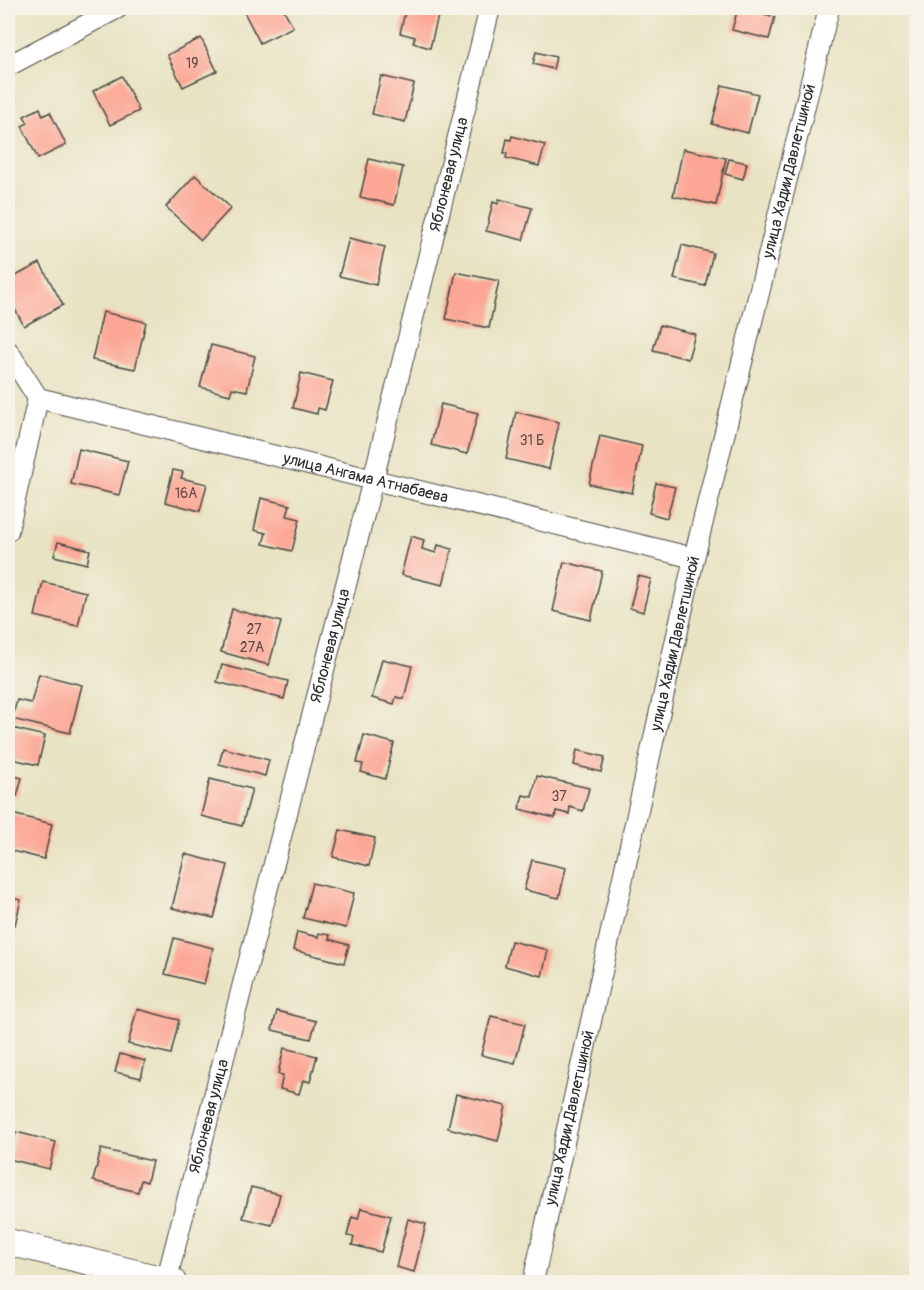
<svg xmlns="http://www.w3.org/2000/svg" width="924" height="1290" viewBox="0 0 924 1290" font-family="Pangolin,sans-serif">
<rect width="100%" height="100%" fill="#f7f3e8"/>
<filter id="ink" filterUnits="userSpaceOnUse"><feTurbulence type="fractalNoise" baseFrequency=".0167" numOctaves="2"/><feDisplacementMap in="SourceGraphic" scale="12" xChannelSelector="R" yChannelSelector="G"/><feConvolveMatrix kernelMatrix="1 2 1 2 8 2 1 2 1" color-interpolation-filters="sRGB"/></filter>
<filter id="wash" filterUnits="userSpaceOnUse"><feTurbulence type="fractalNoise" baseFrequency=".008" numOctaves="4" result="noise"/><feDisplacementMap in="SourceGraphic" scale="24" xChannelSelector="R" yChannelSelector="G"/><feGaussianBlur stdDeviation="1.35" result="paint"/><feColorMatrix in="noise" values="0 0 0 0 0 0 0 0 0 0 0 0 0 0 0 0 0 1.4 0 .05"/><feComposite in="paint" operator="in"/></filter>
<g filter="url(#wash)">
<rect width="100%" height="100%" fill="#e8e3c2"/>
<g id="blocks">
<!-- building -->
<g fill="#fca795">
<path d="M242,8H283L293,27L260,43Z"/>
<path d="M406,8L438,16L430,48L413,43L415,37L400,33Z"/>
<path d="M738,8L743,10V8H765L763,14L775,17L769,39L732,30Z"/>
<path d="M201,38L217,71L183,87L167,55Z"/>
<path d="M536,52L556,57L553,69L533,64Z"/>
<path d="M122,76L139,111L110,125L93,91Z"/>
<path d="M381,76L414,84L405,122L372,114Z"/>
<path d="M722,85L758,94L748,133L712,124Z"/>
<path d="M40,108L43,116L50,112L66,145L38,159L22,126L28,123L24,116Z"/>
<path d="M512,136L545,145L539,166L506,158L507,153H504L507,139L511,140Z"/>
<path d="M683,149L726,158L716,205L673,196Z"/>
<path d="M369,159L403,167L394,205L360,197Z"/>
<path d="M729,159L747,163L743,179L725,174Z"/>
<path d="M195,175L231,208L201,240L166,207Z"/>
<path d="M499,199L532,208L523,240L486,231L493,202L498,204Z"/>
<path d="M349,238L385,247L376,285L339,276Z"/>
<path d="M682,245L713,253L705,286L674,279Z"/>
<path d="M40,263L63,305L24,326L8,296V280Z"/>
<path d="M456,272L499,281L489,328L446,319Z"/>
<path d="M103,312L146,322L135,369L92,360Z"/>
<path d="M660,325L695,334L688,359L653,350Z"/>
<path d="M211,345L255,356L247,391L232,388L230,395L200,387Z"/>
<path d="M301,373L333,381L325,410L318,408L317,414L293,408Z"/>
<path d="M441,404L478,413L467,454L431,445Z"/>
<path d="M516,412L559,422L549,469L506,459Z"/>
<path d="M600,436L642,446L632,493L589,484Z"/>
<path d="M79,449L128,461L119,495L71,484Z"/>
<path d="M173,470L183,472L181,478L207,484L200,511L165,502Z"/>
<path d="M656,483L675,487L667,518L649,513Z"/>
<path d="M261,498L290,505L287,516L300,519L292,551L263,544L266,533L254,530Z"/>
<path d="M411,536L424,540L422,549L436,553L438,545L452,549L443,585L401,575Z"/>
<path d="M58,542L90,550L87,564L54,556Z"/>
<path d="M564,562L602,571L591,620L553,611Z"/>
<path d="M638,576L651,579L643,612L630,608Z"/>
<path d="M43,582L86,592L78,626L35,616Z"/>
<path d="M232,609L281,622L269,665L221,652Z"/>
<path d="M382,659L412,666L404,699L396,697L394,704L372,698Z"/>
<path d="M222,665L288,681L284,699L217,682Z"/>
<path d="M39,674L82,685L70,733L12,719L17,700L31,703Z"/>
<path d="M8,727L45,736L38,765L8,758Z"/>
<path d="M364,735L394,743L385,779L361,772L363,764L357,763Z"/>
<path d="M223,748L269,760L265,776L219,764Z"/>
<path d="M577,750L605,757L601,772L574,765Z"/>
<path d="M8,774L22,778L17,796L8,794Z"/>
<path d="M537,776L589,788L583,811L570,807L569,814L556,811L555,818L519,809L523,795L532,797Z"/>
<path d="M210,779L252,789L242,826L201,816Z"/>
<path d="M8,813L52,824L44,859L8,850Z"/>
<path d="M340,830L375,838L369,866L333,857Z"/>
<path d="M185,854L228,865L214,918L172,908Z"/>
<path d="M532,860L566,868L559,898L524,890Z"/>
<path d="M312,883L354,893L346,928L303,918Z"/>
<path d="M8,897L21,900L15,925L8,923Z"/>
<path d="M297,932L318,937L319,933L330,935L329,939L349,945L344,963L293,950Z"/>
<path d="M174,938L213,948L204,984L165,974Z"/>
<path d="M511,941L548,950L542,976L505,966Z"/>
<path d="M137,1009L179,1020L171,1054L128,1044Z"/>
<path d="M277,1011L316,1021L311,1039L272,1030Z"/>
<path d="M491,1016L525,1024L515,1063L481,1055Z"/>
<path d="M284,1048L317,1056L310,1082L303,1080L299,1094L280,1089L283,1075L278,1074Z"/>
<path d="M120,1054L145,1061L141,1078L115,1072Z"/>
<path d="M456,1094L506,1106L498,1141L448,1128Z"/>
<path d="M16,1132L56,1142L49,1169L9,1159Z"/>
<path d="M101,1149L152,1161L147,1182L141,1180L138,1192L93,1181Z"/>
<path d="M251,1187L280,1194L272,1225L243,1218Z"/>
<path d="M361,1208L391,1216L381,1252L352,1245L354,1237L347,1236L352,1217L358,1219Z"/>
<path d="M408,1219L426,1224L414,1272L396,1267Z"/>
</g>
</g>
</g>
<g filter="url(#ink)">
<use href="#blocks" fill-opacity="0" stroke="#474742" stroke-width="1.5"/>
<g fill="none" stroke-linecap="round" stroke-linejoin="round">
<defs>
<g id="minor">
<path d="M8,66L118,8"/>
<path id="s1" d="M8,351L38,398L694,558"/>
<path d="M8,531L38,398"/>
<path id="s2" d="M166,1282L373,480L490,8"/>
<path id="s3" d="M533,1282L694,558L829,8"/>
</g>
<path id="tertiary" d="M8,1242L173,1282"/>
</defs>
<!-- minor casing -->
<use href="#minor" stroke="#474742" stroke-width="22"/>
<!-- tertiary casing -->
<use href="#tertiary" stroke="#474742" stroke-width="28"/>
<!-- minor -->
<use href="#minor" stroke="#fff" stroke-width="20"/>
<!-- tertiary -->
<use href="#tertiary" stroke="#fff" stroke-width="26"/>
</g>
</g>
<g text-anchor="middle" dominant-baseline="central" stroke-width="6" stroke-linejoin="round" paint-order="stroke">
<!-- number labels -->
<g font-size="14" fill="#5f4a46">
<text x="192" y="63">19</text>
<text x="532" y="440">31 Б</text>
<text x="186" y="493">16А</text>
<text x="254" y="629">27</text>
<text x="252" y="647">27А</text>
<text x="559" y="796">37</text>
</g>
<!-- street labels -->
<g font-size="16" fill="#2b2b2b" stroke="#f7f3e8">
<text stroke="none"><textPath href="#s3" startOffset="1140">улица Хадии Давлетшиной</textPath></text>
<text stroke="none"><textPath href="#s2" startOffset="1143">Яблоневая улица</textPath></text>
<text stroke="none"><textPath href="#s1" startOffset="393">улица Ангама Атнабаева</textPath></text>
<text stroke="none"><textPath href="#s3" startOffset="654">улица Хадии Давлетшиной</textPath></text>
<text stroke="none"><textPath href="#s2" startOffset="657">Яблоневая улица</textPath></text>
<text stroke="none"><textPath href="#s2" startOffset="171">Яблоневая улица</textPath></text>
<text stroke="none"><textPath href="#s3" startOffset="168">улица Хадии Давлетшиной</textPath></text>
</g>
</g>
<!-- margin -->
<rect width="924" height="1290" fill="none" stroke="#f7f3e8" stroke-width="30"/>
</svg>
